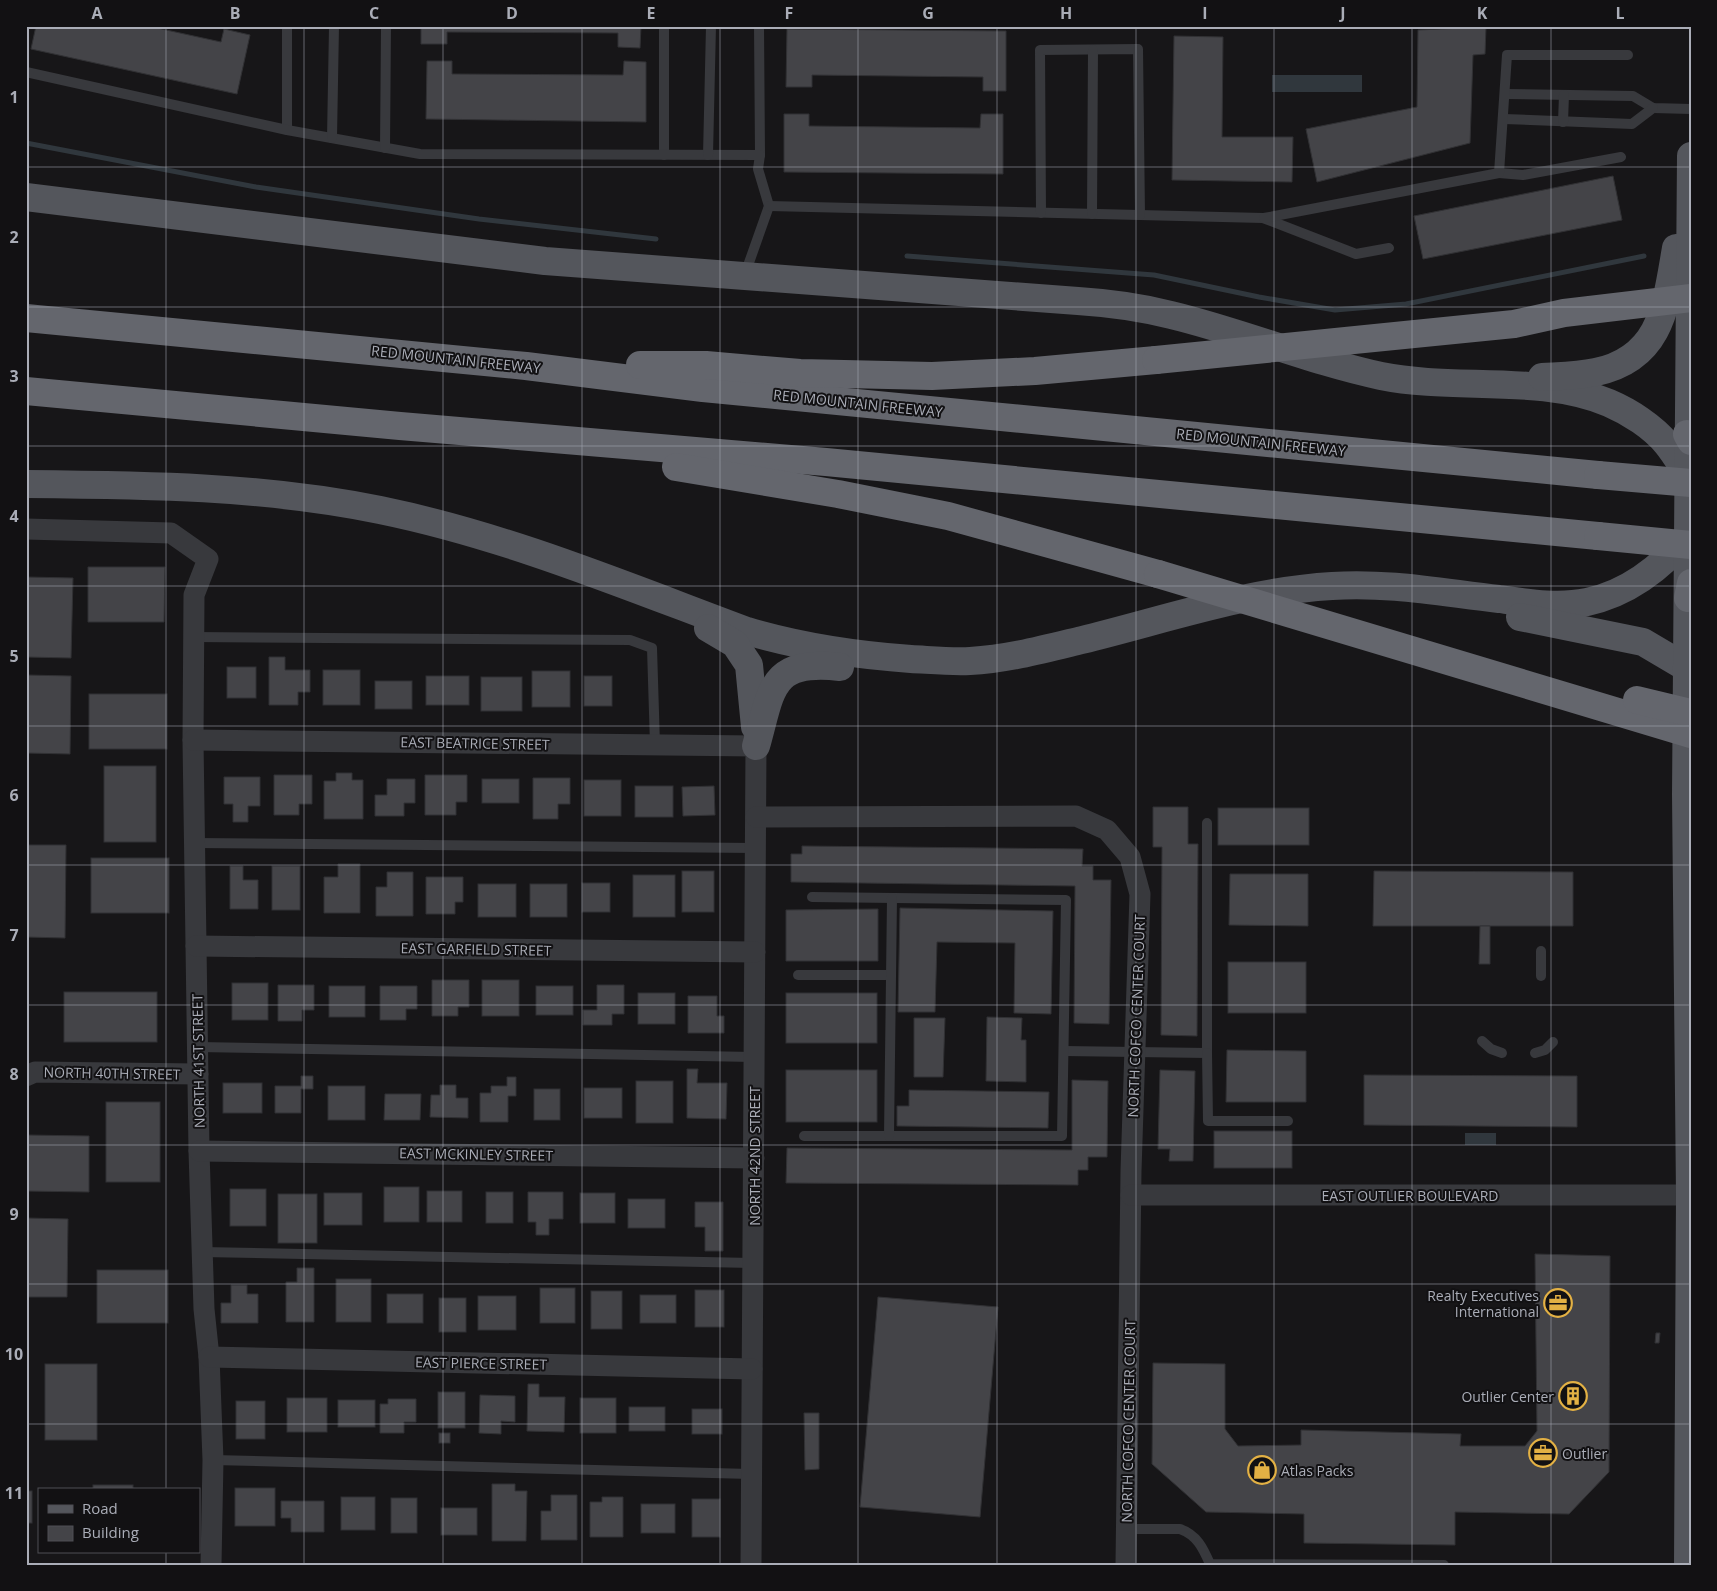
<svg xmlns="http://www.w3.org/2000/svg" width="1717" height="1591" viewBox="0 0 1717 1591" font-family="'Open Sans',sans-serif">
<rect width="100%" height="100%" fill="#171618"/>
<!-- water -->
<g fill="#30373d">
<rect x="1272" y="75" width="90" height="17"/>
<rect x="1465" y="1133" width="31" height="12"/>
</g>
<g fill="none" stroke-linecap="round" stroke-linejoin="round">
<!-- stream -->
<g stroke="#30373d" stroke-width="5">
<path d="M26,143L256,187L479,219L656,239"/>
<path d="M907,256L1154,275L1259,297L1335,310L1406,304L1644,256"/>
</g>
</g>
<!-- building -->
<g fill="#444448" stroke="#313134">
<path d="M36,26H148L221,42L224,29L250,35L237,94L31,49Z"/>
<path d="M421,26H641L640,48L618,47V33L447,32V44H421Z"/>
<path d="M1486,27L1485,54L1473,55L1470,143L1317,182L1306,129L1417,107L1418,30Z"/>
<path d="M787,29L1006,31V91H983V77L812,75V87H786Z"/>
<path d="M1174,36L1223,37L1222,137H1293L1292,182L1172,180Z"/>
<path d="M427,61H452V74L623,75L624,61L646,62V122L426,119Z"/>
<path d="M784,114H809V126L980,128L981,114H1003V174L784,172Z"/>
<path d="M1613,176L1622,220L1423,259L1414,216Z"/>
<path d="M88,567H165L164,622H88Z"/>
<path d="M26,577L73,578L71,658L26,657Z"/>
<path d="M269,657H285V670H310V692H298V705H269Z"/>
<rect x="227" y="667" width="29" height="31"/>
<rect x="323" y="670" width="37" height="35"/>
<rect x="532" y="671" width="38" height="36"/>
<path d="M26,675L71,676L70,754L26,753Z"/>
<rect x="426" y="676" width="43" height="29"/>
<rect x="584" y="676" width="28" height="30"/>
<rect x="481" y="677" width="41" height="34"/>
<rect x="375" y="681" width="37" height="28"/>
<rect x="89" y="694" width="78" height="55"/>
<rect x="104" y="766" width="52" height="76"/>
<path d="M336,773H352V780H363V819H324V781H336Z"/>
<path d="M274,775H312V804H299V815H274Z"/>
<path d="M425,775H467V802H456V815H425Z"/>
<path d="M224,777H260V806H248V822H233V804H224Z"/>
<path d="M533,778H570V804H558V819H533Z"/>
<path d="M387,779H415V803H404V816H375V795H387Z"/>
<rect x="482" y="779" width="37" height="24"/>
<rect x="584" y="780" width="37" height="36"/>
<rect x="635" y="786" width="38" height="31"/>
<path d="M714,786L715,815L683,816L682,787Z"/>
<path d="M1153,807H1188V844H1198L1197,1036L1161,1035L1162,847H1153Z"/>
<rect x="1218" y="808" width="91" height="37"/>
<path d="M26,845H66L65,938L26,937Z"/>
<path d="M802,846L1083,849L1082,866H1093V880H1111L1109,1024L1074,1023L1075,886L791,882V854H802Z"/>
<rect x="91" y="858" width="78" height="55"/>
<path d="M338,864H360V913H324V877H338Z"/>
<path d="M230,866H243V880H258V909H230Z"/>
<rect x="272" y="866" width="28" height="44"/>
<rect x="682" y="871" width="32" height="41"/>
<path d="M1374,871L1573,872V926H1373Z"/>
<path d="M387,872H413V916H376V887H387Z"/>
<path d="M1230,874H1308V926L1229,925Z"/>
<rect x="633" y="875" width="42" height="42"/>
<path d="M426,877H463V902H455V914H426Z"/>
<rect x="582" y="883" width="28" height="29"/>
<rect x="478" y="884" width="38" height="33"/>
<rect x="530" y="884" width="37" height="33"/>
<path d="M900,908L1053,911L1051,1014L1014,1013L1015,943L937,942L935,1012H898Z"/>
<path d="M878,909V961H786V910Z"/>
<path d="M1480,926H1490V964H1479Z"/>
<rect x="1228" y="962" width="78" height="51"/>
<path d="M432,980H469V1007H458V1016H432Z"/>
<rect x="482" y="980" width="37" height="36"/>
<rect x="232" y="983" width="36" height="37"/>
<path d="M278,985H314V1010H302V1021H278Z"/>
<path d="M597,985H624V1014H612V1025H583V1010H597Z"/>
<rect x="329" y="986" width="36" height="31"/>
<path d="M380,986H417V1009H406V1020H380Z"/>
<rect x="536" y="986" width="37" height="29"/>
<rect x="64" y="992" width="93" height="50"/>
<rect x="638" y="993" width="37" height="31"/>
<rect x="786" y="993" width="91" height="50"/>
<path d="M688,996H717V1016H724V1033H688Z"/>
<path d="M987,1017L1022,1018L1021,1040H1026V1082L986,1081Z"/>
<path d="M914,1018H945L943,1077H914Z"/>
<path d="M1227,1050L1306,1051V1102H1226Z"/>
<path d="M687,1069H698L697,1083H727L726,1119L687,1118Z"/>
<rect x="786" y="1070" width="91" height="52"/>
<path d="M1160,1070L1195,1071L1193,1161H1169L1170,1149H1158Z"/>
<path d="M1364,1075L1577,1076V1127L1364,1125Z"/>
<path d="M301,1076H313V1089H301V1113H275V1086H301Z"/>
<path d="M507,1077H516V1096H508V1122H480V1093H491V1086H507Z"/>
<path d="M1072,1080L1108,1081L1107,1157H1088V1170H1078V1185L786,1183L787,1148L1072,1150Z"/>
<rect x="636" y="1081" width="37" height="42"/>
<rect x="223" y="1083" width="39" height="30"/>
<path d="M440,1085H456V1098H468V1118L430,1117L431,1095H440Z"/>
<rect x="328" y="1086" width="37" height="34"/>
<rect x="584" y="1088" width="38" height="30"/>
<rect x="534" y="1089" width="26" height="31"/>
<path d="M909,1090L1049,1092L1048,1128L897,1126V1106H909Z"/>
<path d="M385,1094H421L420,1120H384Z"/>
<rect x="106" y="1102" width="54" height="80"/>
<rect x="1214" y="1131" width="78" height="37"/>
<path d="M26,1135L89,1136V1192L26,1191Z"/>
<rect x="384" y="1187" width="35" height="35"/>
<rect x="230" y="1189" width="36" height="37"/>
<rect x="427" y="1191" width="35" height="31"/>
<rect x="486" y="1192" width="27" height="31"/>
<path d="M528,1192H563V1219H549V1235H536V1222H528Z"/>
<rect x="324" y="1193" width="38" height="32"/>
<rect x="580" y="1193" width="35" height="30"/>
<rect x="278" y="1194" width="39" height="49"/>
<rect x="628" y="1199" width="37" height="29"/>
<path d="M695,1202H723V1251H705V1227H695Z"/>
<path d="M26,1218L68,1219L67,1297H26Z"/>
<path d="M1535,1254L1610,1256L1609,1472L1569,1514L1455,1512V1545L1304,1543V1514L1206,1512L1152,1464L1153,1363L1225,1364V1429L1238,1446L1301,1445V1430L1461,1434L1460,1446H1525L1537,1431Z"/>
<path d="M297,1268H314V1322H286V1282H297Z"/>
<rect x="97" y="1270" width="71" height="53"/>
<rect x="336" y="1279" width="35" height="43"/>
<path d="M231,1285H247V1294H258V1323H221V1303H231Z"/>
<rect x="540" y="1288" width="35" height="35"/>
<rect x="695" y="1290" width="29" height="37"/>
<rect x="591" y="1291" width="31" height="38"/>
<rect x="387" y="1294" width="36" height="29"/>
<rect x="640" y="1295" width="36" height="28"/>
<rect x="478" y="1296" width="38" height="34"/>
<path d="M878,1297L998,1307L980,1517L860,1507Z"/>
<rect x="439" y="1298" width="27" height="34"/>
<path d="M1656,1333H1660L1659,1343H1655Z"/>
<rect x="45" y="1364" width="52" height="76"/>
<path d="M528,1384H539V1397H565L564,1432L527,1431Z"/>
<rect x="438" y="1392" width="27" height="36"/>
<path d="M480,1395L515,1396V1422L501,1421V1434L479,1433Z"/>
<rect x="287" y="1398" width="40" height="34"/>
<rect x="580" y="1398" width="36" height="35"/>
<path d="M388,1399H416V1422H404V1433H380V1404H388Z"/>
<rect x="338" y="1400" width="37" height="27"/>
<rect x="236" y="1401" width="29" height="38"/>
<rect x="629" y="1407" width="36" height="24"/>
<rect x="692" y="1409" width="30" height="25"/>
<path d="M804,1413H819V1469L805,1470Z"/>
<rect x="439" y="1433" width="11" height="10"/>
<path d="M492,1484H515V1491H527L526,1541H492Z"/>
<rect x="93" y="1485" width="40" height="5"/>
<rect x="235" y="1488" width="40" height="38"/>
<rect x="26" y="1491" width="6" height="32"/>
<path d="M551,1495H577V1540H541V1511H551Z"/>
<rect x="341" y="1497" width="34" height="33"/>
<path d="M602,1497H623V1537H590V1502H602Z"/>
<rect x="391" y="1498" width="26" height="35"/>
<rect x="692" y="1499" width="28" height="38"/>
<path d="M281,1501H324V1532H291V1518H281Z"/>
<rect x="641" y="1504" width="34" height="29"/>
<rect x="441" y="1508" width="36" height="27"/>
</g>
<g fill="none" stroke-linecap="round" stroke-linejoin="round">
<!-- service -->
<g stroke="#38393d" stroke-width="10">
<path d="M287,26V130"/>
<path d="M664,26V155"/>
<path d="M759,26L760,155"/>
<path d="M26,72L287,130L420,154L760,155L758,169L769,206L745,274"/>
<path d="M1505,94L1633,96L1653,108L1691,109"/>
<path d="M1504,119L1632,124L1653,108"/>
<path d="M1563,122L1564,95"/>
<path d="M332,138L334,26"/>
<path d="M385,148L386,26"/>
<path d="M708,155L711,26"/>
<path d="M1499,173L1523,175L1621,157"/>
<path d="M769,206L1263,218L1356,254L1389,248"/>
<path d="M1041,213L1040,50L1138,49L1140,215"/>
<path d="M1092,214L1093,50"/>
<path d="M1264,218L1499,173L1507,55H1628"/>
<path d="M193,637L630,640L652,648L655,745"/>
<path d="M195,843L755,848"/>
<path d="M1541,951V976"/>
<path d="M798,975H891"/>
<path d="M1482,1041L1491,1049L1502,1053"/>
<path d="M198,1047L754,1057"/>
<path d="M1064,1051L1207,1053V823"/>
<path d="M1207,1053L1208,1121H1288"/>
<path d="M1535,1053L1545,1050L1553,1042"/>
<path d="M804,1136H1062L1066,900L812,897"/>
<path d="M889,1136L892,898"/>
<path d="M202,1252L753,1263"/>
<path d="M213,1460L751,1474"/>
<path d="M1126,1529H1180C1197,1535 1203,1548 1210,1564L1444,1565"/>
</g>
<!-- minor -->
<g stroke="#38393d" stroke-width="21">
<path d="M26,529L171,533L208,559L194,595L193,740L199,1151L204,1309L209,1357L213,1460L211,1565"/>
<path d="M193,740L756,746L751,1565"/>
<path d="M756,817L1076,816L1107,830L1130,857L1140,894L1131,1171L1126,1565"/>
<path d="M196,946L755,952"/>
<path d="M26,1076L35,1072L198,1074"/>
<path d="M199,1151L754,1158"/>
<path d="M1131,1195H1691"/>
<path d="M209,1357L752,1369"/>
</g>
<!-- primary -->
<g stroke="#54565c" stroke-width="28">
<path d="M26,197L545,261L1078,301C1109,303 1140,307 1171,315C1242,332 1310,361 1381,376C1454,391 1540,374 1609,403C1630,412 1653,427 1667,444C1676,455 1683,468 1691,479"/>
<path d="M1542,377C1560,376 1578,376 1596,372C1662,358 1666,305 1676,248"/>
<path d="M26,484C145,485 263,486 380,510C507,536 626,586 747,631C801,647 855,655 911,659C931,660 951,662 970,661C1008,659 1045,649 1082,640C1164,620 1247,591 1332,586C1388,582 1444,593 1499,599C1528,603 1558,608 1587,602C1630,593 1664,565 1691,532"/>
<path d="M1520,617L1643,642L1687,668"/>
<path d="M708,628L735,644L749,665L755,727"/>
<path d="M756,746C772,690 769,659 840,667"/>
<path d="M1688,1565L1690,1195L1686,794L1691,156"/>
</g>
<!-- motorway -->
<g stroke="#64666d" stroke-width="28">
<path d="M26,318L526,366L703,388L1598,475"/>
<path d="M640,365H706L800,373L932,376L1035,371L1156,360"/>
<path d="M26,391L400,426L826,462L1598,536"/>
<path d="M1687,434L1691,441"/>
<path d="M676,467L838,494L948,516L1158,574"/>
<path d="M1688,598L1691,583"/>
</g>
<!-- motorway-bridge -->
<g stroke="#64666d" stroke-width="28">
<path d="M1156,360L1514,324L1564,313L1691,298"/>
<path d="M1598,475L1691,483"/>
<path d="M1598,536L1691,545"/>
<path d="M1158,574L1691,734"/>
<path d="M1637,700L1691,713"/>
</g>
</g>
<!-- grid -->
<path fill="none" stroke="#aaadb7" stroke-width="1" stroke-opacity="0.55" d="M166,26V1490M304,26V1565M443,26V1565M582,26V1565M720,26V1565M858,26V1565M997,26V1565M1136,26V1565M1274,26V1565M1412,26V1565M1551,26V1565M26,167H1691M26,307H1691M26,446H1691M26,586H1691M26,726H1691M26,865H1691M26,1005H1691M26,1145H1691M26,1284H1691M26,1424H1691M166,1552V1565"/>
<!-- icons -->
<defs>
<symbol id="office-ring" viewBox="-11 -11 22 22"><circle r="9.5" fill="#121113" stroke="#e3b144" stroke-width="1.5"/><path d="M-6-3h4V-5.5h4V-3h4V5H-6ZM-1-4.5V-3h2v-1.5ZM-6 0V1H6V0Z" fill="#e3b144"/></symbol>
<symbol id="building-ring" viewBox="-11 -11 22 22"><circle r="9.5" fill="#121113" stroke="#e3b144" stroke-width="1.5"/><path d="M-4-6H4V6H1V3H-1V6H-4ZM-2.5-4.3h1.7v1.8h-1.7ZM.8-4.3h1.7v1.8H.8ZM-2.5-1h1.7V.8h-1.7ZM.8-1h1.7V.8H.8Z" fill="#e3b144"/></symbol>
<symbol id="shop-ring" viewBox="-11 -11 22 22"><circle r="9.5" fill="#121113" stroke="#e3b144" stroke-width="1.5"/><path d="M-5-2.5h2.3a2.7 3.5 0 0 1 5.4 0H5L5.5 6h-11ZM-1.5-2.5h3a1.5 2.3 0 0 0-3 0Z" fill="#e3b144"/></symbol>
</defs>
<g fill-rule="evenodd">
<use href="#office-ring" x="1542" y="1287" width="32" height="32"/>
<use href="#building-ring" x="1557" y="1380" width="32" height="32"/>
<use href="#office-ring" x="1527" y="1437" width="32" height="32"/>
<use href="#shop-ring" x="1246" y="1454" width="32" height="32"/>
</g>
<g text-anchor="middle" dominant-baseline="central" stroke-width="4" stroke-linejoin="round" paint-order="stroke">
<!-- street labels -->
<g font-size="14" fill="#aaadb7" stroke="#121113">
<text transform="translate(456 359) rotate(6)">RED MOUNTAIN FREEWAY</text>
<text transform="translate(858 403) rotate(6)">RED MOUNTAIN FREEWAY</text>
<text transform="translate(1261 442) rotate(6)">RED MOUNTAIN FREEWAY</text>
<text transform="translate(475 743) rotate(1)">EAST BEATRICE STREET</text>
<text transform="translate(476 949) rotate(1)">EAST GARFIELD STREET</text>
<text transform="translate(1136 1016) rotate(-88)">NORTH COFCO CENTER COURT</text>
<text transform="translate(198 1061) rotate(-91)">NORTH 41ST STREET</text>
<text transform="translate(112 1073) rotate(1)">NORTH 40TH STREET</text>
<text transform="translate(476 1154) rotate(1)">EAST MCKINLEY STREET</text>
<text transform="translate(754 1156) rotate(-90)">NORTH 42ND STREET</text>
<text x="1410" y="1195">EAST OUTLIER BOULEVARD</text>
<text transform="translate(481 1363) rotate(1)">EAST PIERCE STREET</text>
<text transform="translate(1128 1421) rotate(-89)">NORTH COFCO CENTER COURT</text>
</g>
<!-- poi labels -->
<g font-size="14" fill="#aaadb7" stroke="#121113" text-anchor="end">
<text x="1539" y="1295">Realty Executives<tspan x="1539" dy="16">International</tspan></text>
<text x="1554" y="1396">Outlier Center</text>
<text x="1562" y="1453" text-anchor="start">Outlier</text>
<text x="1281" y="1470" text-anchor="start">Atlas Packs</text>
</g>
</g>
<!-- border -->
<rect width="1717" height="1591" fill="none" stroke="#121113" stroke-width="55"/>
<!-- legend -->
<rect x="38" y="1488" width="162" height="65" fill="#121113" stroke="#4f4f55"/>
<rect x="48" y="1505" width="25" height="8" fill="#54565c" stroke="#4f4f55"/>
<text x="82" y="1514" font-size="15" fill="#aaadb7">Road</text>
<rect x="48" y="1526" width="25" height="15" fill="#444448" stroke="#4f4f55"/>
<text x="82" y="1538" font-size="15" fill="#aaadb7">Building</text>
<rect x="28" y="28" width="1662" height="1536" fill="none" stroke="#aaadb7" stroke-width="2"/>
<g font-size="16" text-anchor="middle" font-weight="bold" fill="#aaadb7">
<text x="97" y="19">A</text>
<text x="235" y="19">B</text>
<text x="374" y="19">C</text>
<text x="512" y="19">D</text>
<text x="651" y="19">E</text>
<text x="789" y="19">F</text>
<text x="928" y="19">G</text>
<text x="1066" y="19">H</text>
<text x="1205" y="19">I</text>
<text x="1343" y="19">J</text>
<text x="1482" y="19">K</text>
<text x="1620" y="19">L</text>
<text x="14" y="103">1</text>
<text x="14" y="243">2</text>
<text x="14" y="382">3</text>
<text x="14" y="522">4</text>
<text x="14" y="662">5</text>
<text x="14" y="801">6</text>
<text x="14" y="941">7</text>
<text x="14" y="1080">8</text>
<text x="14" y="1220">9</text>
<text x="14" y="1360">10</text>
<text x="14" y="1499">11</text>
</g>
</svg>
